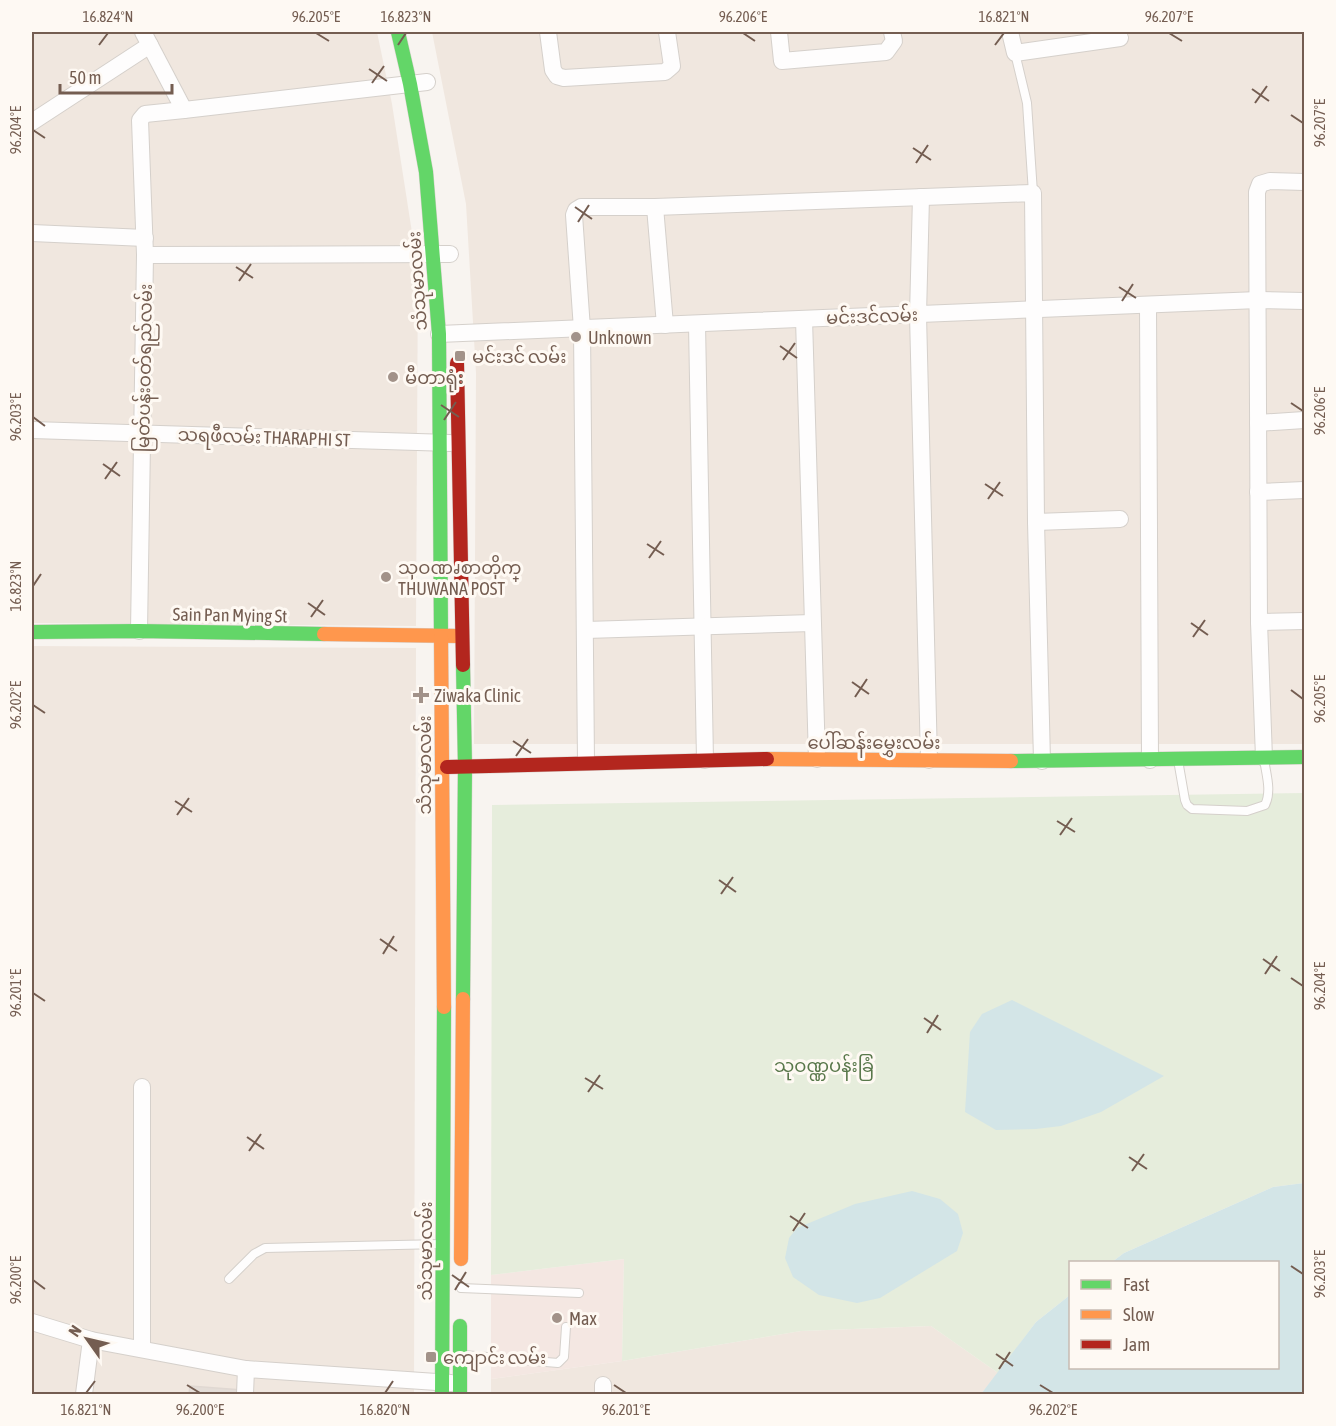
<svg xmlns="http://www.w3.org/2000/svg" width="1336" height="1426" viewBox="0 0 1336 1426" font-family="'Asap Condensed','Noto Sans Myanmar',sans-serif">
<rect width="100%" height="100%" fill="#f8f4f0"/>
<!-- residential -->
<g fill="#f0e7df">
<path d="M32,32H377L392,104L418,271L416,626L32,623Z"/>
<path d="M432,32H1304V744H474L476,373L466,204Z"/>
<path d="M32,646L416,648L414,1394H32Z"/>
<path d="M931,1326L998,1373L981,1394H491V1379L622,1361L801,1331Z"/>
</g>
<!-- commercial -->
<path fill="#f4e7e2" d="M624,1259L622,1361L491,1379V1275Z"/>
<!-- green -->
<path fill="#e6eddc" d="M1304,793V1183L1273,1187L1124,1253L1112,1262H1070V1295L1036,1322L998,1373L931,1326L801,1331L622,1361L624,1259L491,1275L492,805Z"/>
<!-- water -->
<g fill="#d3e5e7">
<path d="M1012,1000L1164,1076L1101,1112L1061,1126L1036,1129L996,1130L965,1112L970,1032L982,1014Z"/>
<path d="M1304,1183V1394H981L1036,1322L1070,1295V1368H1278V1262H1112L1124,1253L1273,1187Z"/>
<path d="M912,1191L940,1199L958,1214L963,1233L957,1251L880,1298L857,1303L819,1295L793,1277L785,1258L789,1238L797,1228L855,1204Z"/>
</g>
<!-- shadow -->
<path fill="#0003" d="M192,1388L243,1394H191Z"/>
<!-- building -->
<path fill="#e4ddd7" stroke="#e0d8d2" stroke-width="1.5" d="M190,1386L242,1390V1394H189Z"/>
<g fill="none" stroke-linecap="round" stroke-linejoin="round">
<defs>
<g id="lane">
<path d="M1015,53L1027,103L1033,193"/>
<path d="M1178,760L1185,800L1187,805L1192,809L1247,811L1265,805C1272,791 1266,774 1264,759"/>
<path d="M229,1279L254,1254L265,1248L442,1244"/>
<path d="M461,1288L579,1293"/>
<path d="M464,1355L558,1363L564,1357L566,1327"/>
</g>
<g id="street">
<path d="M143,32L184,110"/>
<path d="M548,32L553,70L557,76L564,78L665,72L672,66L667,32"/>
<path d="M779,32L782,61L886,52L894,41L892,32"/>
<path d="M1010,32L1015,53L1120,38"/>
<path d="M32,122L150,45"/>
<path d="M921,197L918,315L929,760"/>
<path d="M655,207L665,325"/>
<path d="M32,233L145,238"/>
<path d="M145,255L450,254"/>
<path d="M1148,305L1150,760"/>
<path d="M804,319L817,759"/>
<path d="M697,324L705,760"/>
<path d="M439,334L1258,300L1304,301"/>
<path d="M1258,423L1304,420"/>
<path d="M32,430L450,443"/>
<path d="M1258,492L1304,490"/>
<path d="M1036,522L1120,519"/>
<path d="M1259,622L1304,621"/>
<path d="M586,630L812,623"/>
<path d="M139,631L145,255L140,120L145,114L184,110L427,82"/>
<path d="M1264,758L1259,622L1257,192L1260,184L1270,181L1304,182"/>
<path d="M586,762L582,329L574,215L576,210L581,207H655L1033,193L1036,522L1042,761"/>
<path d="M32,1322L91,1340L246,1369L451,1383"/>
<path d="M142,1349V1087"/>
<path d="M603,1385V1394"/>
<path d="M84,1394L91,1340"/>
<path d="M245,1394L246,1369"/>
</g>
<g id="fast">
<path d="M398,32L410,84L426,172L439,334L441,637"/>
<path d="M32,632L139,631L324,634"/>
<path d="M463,665L465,766L463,999"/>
<path d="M1011,761L1304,757"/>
<path d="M460,1326V1394"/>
<path d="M442,1394L444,1007"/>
</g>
<g id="slow">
<path d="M324,634L459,636"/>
<path d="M441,637L444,1007"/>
<path d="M767,759L1011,761"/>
<path d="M461,1259L463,999"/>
</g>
<g id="jam">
<path d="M457,363L463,665"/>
<path d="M447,767L767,759"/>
</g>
</defs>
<!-- lane casing -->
<use href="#lane" stroke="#d5d0cb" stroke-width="10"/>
<!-- street casing -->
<use href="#street" stroke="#d5d0cb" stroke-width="18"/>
<!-- fast casing -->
<use href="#fast" stroke="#d7d1cc" stroke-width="15"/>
<!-- slow casing -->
<use href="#slow" stroke="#d7d1cc" stroke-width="15"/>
<!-- jam casing -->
<use href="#jam" stroke="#d7d1cc" stroke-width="15"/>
<!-- lane -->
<use href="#lane" stroke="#fefdfd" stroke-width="8"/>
<!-- street -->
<use href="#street" stroke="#fefdfd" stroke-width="16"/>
<!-- fast -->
<use href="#fast" stroke="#63d668" stroke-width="14"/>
<!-- slow -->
<use href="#slow" stroke="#ff974d" stroke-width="14"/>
<!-- jam -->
<use href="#jam" stroke="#b3261e" stroke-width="14"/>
</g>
<!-- ticks -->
<path fill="none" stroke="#745d51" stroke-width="2" d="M316,33L329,41M743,33L755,41M1169,33L1182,41M99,45L108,33M398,45L406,33M995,45L1004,33M369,69L387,81M372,83L384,66M1252,89L1269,101M1255,103L1267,86M1291,115L1303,123M33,130L45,138M913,148L931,160M916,163L928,145M575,207L592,219M578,222L589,205M236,267L253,278M239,281L251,264M1119,287L1136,298M1122,301L1133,284M780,346L797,358M783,360L795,343M1291,403L1303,411M441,405L459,417M33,417L45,426M444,420L456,402M103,464L120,476M105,479L117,462M985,484L1003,496M988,499L1000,482M647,544L664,555M649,558L661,541M33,586L41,574M308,603L325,615M311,617L323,600M1191,623L1208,635M1193,637L1205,620M852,682L869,694M1291,690L1303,699M855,697L867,679M33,705L45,713M513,741L531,753M516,756L528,739M175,801L192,812M177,815L189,798M1057,821L1075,832M1060,835L1072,818M719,880L736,892M721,894L733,877M380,939L397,951M383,954L394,936M1263,959L1280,971M1265,974L1277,956M1291,978L1303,986M33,993L45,1001M924,1018L941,1030M927,1033L938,1015M585,1078L603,1089M588,1092L600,1075M247,1137L264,1149M249,1151L261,1134M1129,1157L1147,1169M1132,1171L1144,1154M790,1216L808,1228M793,1231L805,1213M1291,1266L1303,1274M452,1275L469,1287M33,1280L45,1289M455,1290L466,1272M996,1354L1013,1366M999,1369L1010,1352M187,1385L200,1393M614,1385L626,1393M1040,1385L1053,1393M86,1393L95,1381M385,1393L393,1381"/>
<!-- markers -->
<g fill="#a29289" stroke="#fef9f3" stroke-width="2">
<circle cx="576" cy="337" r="6"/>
<rect x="454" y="350" width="12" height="12" rx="3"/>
<circle cx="393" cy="377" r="6"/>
<circle cx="386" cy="577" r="6"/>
<path d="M418 686h6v6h6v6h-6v6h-6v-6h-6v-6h6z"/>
<circle cx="557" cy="1318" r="6"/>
<rect x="425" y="1351" width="12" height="12" rx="3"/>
</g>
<g text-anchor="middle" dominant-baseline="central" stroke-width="6" stroke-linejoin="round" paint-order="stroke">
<!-- street labels -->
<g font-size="18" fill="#745d51" stroke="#fef9f3">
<text transform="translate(417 281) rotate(-94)">သံသုမာလမ်း</text>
<text transform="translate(872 316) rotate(-2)">မင်းဒင်လမ်း</text>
<text transform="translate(144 368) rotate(-89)">မြတ်ပန်းဝတ်ရည်လမ်း</text>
<text transform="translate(264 437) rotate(2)">သရဖီလမ်း THARAPHI ST</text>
<text transform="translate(230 615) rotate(1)">Sain Pan Mying St</text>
<text x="874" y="742">ပေါ်ဆန်းမွှေးလမ်း</text>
<text transform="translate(424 765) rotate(-90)">သံသုမာလမ်း</text>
<text transform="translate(425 1251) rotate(-90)">သံသုမာလမ်း</text>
</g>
<!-- poi labels -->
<g font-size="18" fill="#745d51" stroke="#fef9f3" text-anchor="start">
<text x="588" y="337">Unknown</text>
<text x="472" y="356">မင်းဒင် လမ်း</text>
<text x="405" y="377">မီတာရုံး</text>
<text x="398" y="567">သုဝဏၧစာတိုက္<tspan x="398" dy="21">THUWANA POST</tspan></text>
<text x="434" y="695">Ziwaka Clinic</text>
<text x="569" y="1318">Max</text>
<text x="443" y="1357">ကျောင်း လမ်း</text>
</g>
<!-- park labels -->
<g font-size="18" fill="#59784b" stroke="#fef9f3">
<text x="824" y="1065">သုဝဏ္ဏပန်းခြံ</text>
</g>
</g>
<!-- border -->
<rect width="1336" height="1426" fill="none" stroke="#fef9f3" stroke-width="66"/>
<!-- legend -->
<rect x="1069" y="1261" width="210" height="108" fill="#fef9f3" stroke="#c7bbb2" stroke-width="1.5"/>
<rect x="1081" y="1280" width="30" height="9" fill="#63d668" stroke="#c7bbb2" stroke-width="1.5"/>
<text x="1123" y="1291" font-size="18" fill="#745d51">Fast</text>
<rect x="1081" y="1310" width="30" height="9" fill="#ff974d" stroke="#c7bbb2" stroke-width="1.5"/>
<text x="1123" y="1321" font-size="18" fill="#745d51">Slow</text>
<rect x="1081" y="1340" width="30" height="9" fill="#b3261e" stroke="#c7bbb2" stroke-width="1.5"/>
<text x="1123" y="1351" font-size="18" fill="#745d51">Jam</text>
<!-- north arrow -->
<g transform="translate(87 1339) rotate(304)" stroke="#fef9f3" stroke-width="4.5" paint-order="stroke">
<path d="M0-4.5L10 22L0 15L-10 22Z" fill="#745d51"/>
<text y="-9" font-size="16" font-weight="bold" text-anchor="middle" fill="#745d51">N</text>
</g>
<!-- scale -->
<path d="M60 84v9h112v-9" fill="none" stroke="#745d51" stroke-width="3"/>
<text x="69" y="84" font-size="18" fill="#745d51" stroke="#fef9f3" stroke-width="4.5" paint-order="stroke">50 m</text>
<rect x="33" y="33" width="1270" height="1360" fill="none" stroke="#745d51" stroke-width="2"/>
<g font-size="15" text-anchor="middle" fill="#745d51">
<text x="108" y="22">16.824°N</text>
<text x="316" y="22">96.205°E</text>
<text x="406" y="22">16.823°N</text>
<text x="743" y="22">96.206°E</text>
<text x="1004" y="22">16.821°N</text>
<text x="1169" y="22">96.207°E</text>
<text transform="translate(1320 123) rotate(-90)" y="5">96.207°E</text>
<text transform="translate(16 130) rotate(-90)" y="5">96.204°E</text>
<text transform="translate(1320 411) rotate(-90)" y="5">96.206°E</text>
<text transform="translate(16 417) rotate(-90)" y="5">96.203°E</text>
<text transform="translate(16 586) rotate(-90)" y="5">16.823°N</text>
<text transform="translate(1320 699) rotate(-90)" y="5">96.205°E</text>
<text transform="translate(16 705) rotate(-90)" y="5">96.202°E</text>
<text transform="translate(1320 986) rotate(-90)" y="5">96.204°E</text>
<text transform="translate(16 993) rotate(-90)" y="5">96.201°E</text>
<text transform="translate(1320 1274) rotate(-90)" y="5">96.203°E</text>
<text transform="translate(16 1280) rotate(-90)" y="5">96.200°E</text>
<text x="86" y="1415">16.821°N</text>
<text x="200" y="1415">96.200°E</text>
<text x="385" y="1415">16.820°N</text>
<text x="626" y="1415">96.201°E</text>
<text x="1053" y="1415">96.202°E</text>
</g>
</svg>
